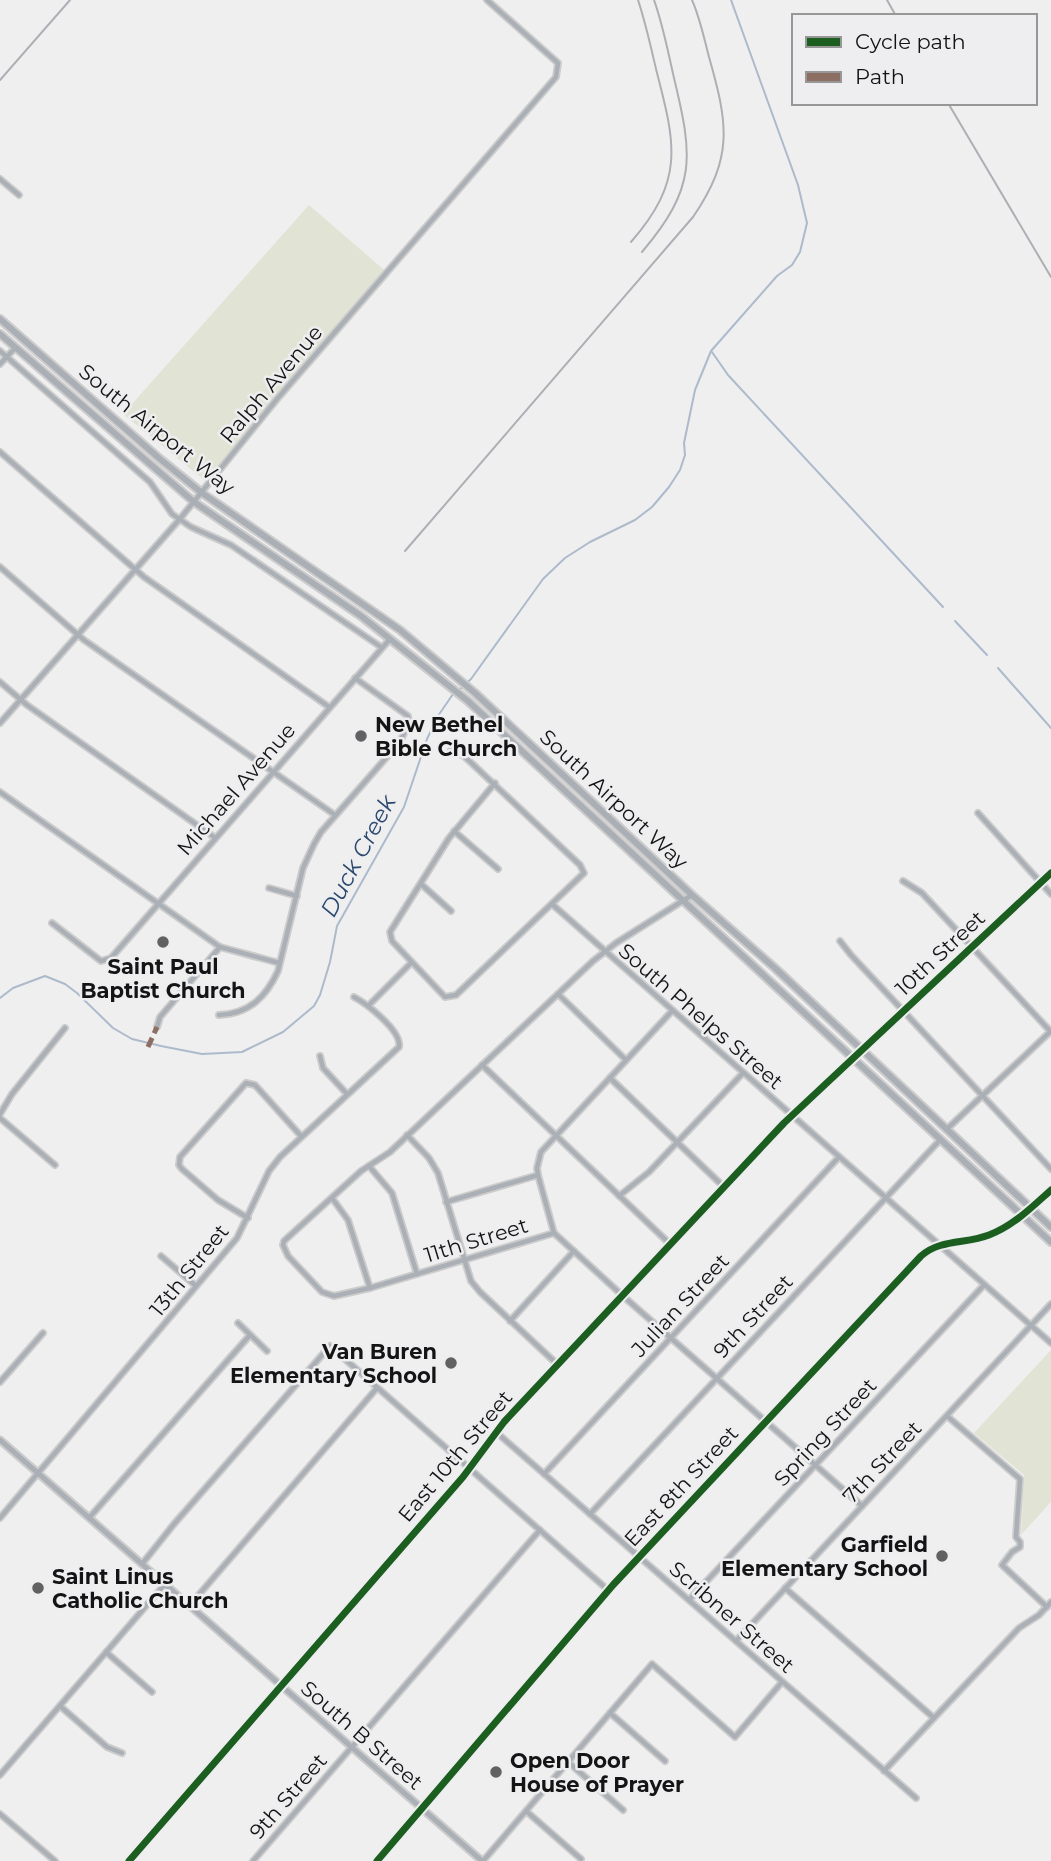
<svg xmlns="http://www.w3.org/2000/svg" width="1051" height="1861" viewBox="0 0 1051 1861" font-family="Montserrat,sans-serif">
<rect width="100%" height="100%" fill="#efefef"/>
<!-- green -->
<g fill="#e1e4d5">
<path d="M309,205L390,275L209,484L123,414Z"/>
<path d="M1051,1350V1502L1021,1535L1024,1475L974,1433Z"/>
</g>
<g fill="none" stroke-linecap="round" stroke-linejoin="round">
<!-- stream -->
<g stroke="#acbacb" stroke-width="2">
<path d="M712,352L728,375L943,607"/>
<path d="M955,621L987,655"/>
<path d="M998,668L1051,728"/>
<path d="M458,691L471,679L543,579L565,558L590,542L635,520L652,507L669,487L680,470L685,455L684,443L695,390L711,351L777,276L792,265L800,252L807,223L798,185L731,0"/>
<path d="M0,998L13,988L45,976L65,984L77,993L113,1028L132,1039L161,1046L202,1054L242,1052L283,1032L314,1006L320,995L330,962L337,926L404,807L427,739L438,716L453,694"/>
</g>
<defs>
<g id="minor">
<path d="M0,179L19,195"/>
<path d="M0,351L150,482L172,514L191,527L231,545L381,647"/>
<path d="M0,364L15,348"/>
<path d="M0,452L144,577L329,707"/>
<path d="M0,567L84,640L335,815"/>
<path d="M0,682L27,705L214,837"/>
<path d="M0,723L179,520L277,399L556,77L558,63L487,0"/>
<path d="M451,750L464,756L580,865L584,873L456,995L445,997L392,941L390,932L449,838L495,783"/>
<path d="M0,792L220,947L279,963"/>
<path d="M978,813L1051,894"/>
<path d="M454,831L498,869"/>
<path d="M903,881L922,893L1051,1032"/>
<path d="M421,884L451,911"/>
<path d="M269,888L297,896"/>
<path d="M553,905L1051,1343"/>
<path d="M52,923L101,961L111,958L390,639"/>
<path d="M840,941L851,955L1051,1169"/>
<path d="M558,994L626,1060"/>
<path d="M369,1005L411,963"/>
<path d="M219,1015C249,1014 266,997 278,971L303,868L314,844L321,832L400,742L409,722L408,716L355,678"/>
<path d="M157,1027L160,1017L220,947"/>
<path d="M320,1056L323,1068L347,1094"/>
<path d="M482,1065L671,1245"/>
<path d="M610,1078L724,1187"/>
<path d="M0,1114L12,1094L65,1028"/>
<path d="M0,1118L55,1165"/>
<path d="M947,1129L1051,1031"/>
<path d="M407,1135L429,1158L438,1173L471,1281L480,1292L558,1365"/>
<path d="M369,1166L392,1193L417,1274"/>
<path d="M619,1196L649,1172L743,1073"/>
<path d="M332,1198L348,1220L370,1288"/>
<path d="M446,1202L538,1175"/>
<path d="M1031,1208L1051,1190"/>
<path d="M248,1218L218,1200L182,1169L179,1165L180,1157L246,1083L255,1085L301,1136"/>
<path d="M554,1233L370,1288L334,1296L322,1292L288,1256L283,1245L284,1241L361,1171L390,1152L593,961L616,943L692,895"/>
<path d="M554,1233L623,1296L862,1506"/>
<path d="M554,1233L538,1175L537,1168L541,1152L672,1011"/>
<path d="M161,1256L196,1286"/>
<path d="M510,1321L574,1251"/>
<path d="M238,1323L267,1351"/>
<path d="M0,1382L43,1333"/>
<path d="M947,1416L1020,1479L1016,1537L1020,1542V1547L1012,1552L1002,1565L1047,1607"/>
<path d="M496,1432L916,1798"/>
<path d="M544,1474L839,1157"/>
<path d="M590,1514L940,1140"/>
<path d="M0,1518L237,1238L269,1171L280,1157L399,1047C402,1031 367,1004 354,997"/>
<path d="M89,1518L250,1335"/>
<path d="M142,1564L174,1524L330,1346L608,1590"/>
<path d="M785,1588L934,1718"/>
<path d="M689,1600L984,1285"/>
<path d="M190,1605L377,1388"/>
<path d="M736,1641L1051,1304"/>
<path d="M106,1652L152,1692"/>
<path d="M60,1706L107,1747L122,1753"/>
<path d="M610,1713L665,1761"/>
<path d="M568,1762L623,1810"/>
<path d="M884,1771L1019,1628L1039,1615L1051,1602"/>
<path d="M0,1775L165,1584"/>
<path d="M526,1811L581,1859"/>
<path d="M0,1814L55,1861"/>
<path d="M129,1861L463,1477L504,1422L784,1123L1051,873"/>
<path d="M253,1861L540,1530"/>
<path d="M483,1861L652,1664L735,1737L782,1682"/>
</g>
<g id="tertiary">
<path d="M0,1440L482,1861"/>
<path d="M377,1861L613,1585L921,1256C939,1240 962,1244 984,1237C1002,1231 1016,1220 1031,1208"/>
</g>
<g id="secondary">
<path d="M0,319L160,459L202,493L400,630L475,693L692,895L776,969L1051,1227"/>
<path d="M0,334L194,502L361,616L468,701L1051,1242"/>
</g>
</defs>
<!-- minor casing -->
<use href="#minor" stroke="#ccc" stroke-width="8"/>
<!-- tertiary casing -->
<use href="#tertiary" stroke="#ccc" stroke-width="9"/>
<!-- secondary casing -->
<use href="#secondary" stroke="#ccc" stroke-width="10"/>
<!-- minor -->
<use href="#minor" stroke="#abb0b7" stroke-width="4.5"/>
<!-- tertiary -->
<use href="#tertiary" stroke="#abb0b7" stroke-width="5"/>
<!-- secondary -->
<use href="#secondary" stroke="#aaafb6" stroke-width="6"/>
<!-- rail -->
<g stroke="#acafb3" stroke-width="2">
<path d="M887,0L896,16"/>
<path d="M0,80L70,0"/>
<path d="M948,103L1051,277"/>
<path d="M631,242C684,181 676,146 657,73C651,48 646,24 638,0"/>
<path d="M642,252C697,187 693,157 674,78C668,52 663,25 654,0"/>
<path d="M405,551L693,217C734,157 728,124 709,57C704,38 700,18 692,0"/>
</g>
<!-- quiet -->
<path stroke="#8d6e63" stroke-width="5" stroke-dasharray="10 5" stroke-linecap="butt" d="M148,1047L157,1027"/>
<defs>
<g id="cycleway">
<path d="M129,1861L463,1477L504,1422L784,1123L1051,873"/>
<path d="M377,1861L613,1585L921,1256C940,1239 966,1244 989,1235C1013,1226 1032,1207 1051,1190"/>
</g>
</defs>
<!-- cycleway casing -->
<use href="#cycleway" stroke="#eeeef0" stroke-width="11"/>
<!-- cycleway -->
<use href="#cycleway" stroke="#1b5e20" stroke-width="7"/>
</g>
<!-- markers -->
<g fill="#616161" stroke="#eeeef0" stroke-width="2.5">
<circle cx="361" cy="736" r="7"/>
<circle cx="163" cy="942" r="7"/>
<circle cx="451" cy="1363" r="7"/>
<circle cx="942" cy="1556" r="7"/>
<circle cx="38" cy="1588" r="7"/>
<circle cx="496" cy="1772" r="7"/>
</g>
<g text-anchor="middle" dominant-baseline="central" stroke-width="5" stroke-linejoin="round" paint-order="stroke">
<!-- street labels -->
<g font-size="21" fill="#141414" stroke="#eeeef0">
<text transform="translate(271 384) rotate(-50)">Ralph Avenue</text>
<text transform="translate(157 429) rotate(39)">South Airport Way</text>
<text transform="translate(236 789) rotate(-49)">Michael Avenue</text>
<text transform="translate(614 799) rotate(43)">South Airport Way</text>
<text transform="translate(940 953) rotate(-43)">10th Street</text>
<text transform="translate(701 1016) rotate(41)">South Phelps Street</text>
<text transform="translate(476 1240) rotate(-17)">11th Street</text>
<text transform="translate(189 1270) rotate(-51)">13th Street</text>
<text transform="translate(680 1305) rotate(-47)">Julian Street</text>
<text transform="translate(753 1316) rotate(-47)">9th Street</text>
<text transform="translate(825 1432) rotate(-47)">Spring Street</text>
<text transform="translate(455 1456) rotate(-50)">East 10th Street</text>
<text transform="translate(882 1462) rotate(-47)">7th Street</text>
<text transform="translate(681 1486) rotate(-47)">East 8th Street</text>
<text transform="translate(732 1617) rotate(41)">Scribner Street</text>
<text transform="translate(362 1735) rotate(41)">South B Street</text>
<text transform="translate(288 1796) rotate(-49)">9th Street</text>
</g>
<!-- poi labels -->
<g font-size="21" font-weight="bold" fill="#141414" stroke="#eeeef0" text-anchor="start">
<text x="375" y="724">New Bethel<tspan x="375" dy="24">Bible Church</tspan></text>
<text x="163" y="966" text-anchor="middle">Saint Paul<tspan x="163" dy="24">Baptist Church</tspan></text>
<text x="437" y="1351" text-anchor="end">Van Buren<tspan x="437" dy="24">Elementary School</tspan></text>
<text x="928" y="1544" text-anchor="end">Garfield<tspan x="928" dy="24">Elementary School</tspan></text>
<text x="52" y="1576">Saint Linus<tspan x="52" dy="24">Catholic Church</tspan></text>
<text x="510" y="1760">Open Door<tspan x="510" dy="24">House of Prayer</tspan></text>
</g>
<!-- water labels -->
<g font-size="23" font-style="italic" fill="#2a486d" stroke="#eeeef0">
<text transform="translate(358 856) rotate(-62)">Duck Creek</text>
</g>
</g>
<!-- legend -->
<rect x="792" y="14" width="245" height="91" fill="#eeeef0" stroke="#979798" stroke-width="2"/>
<rect x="806" y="37" width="35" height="10" fill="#1b5e20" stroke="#979798" stroke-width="2"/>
<text x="855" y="49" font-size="21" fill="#141414">Cycle path</text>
<rect x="806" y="72" width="35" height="10" fill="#8d6e63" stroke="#979798" stroke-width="2"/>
<text x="855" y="84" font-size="21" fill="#141414">Path</text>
</svg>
